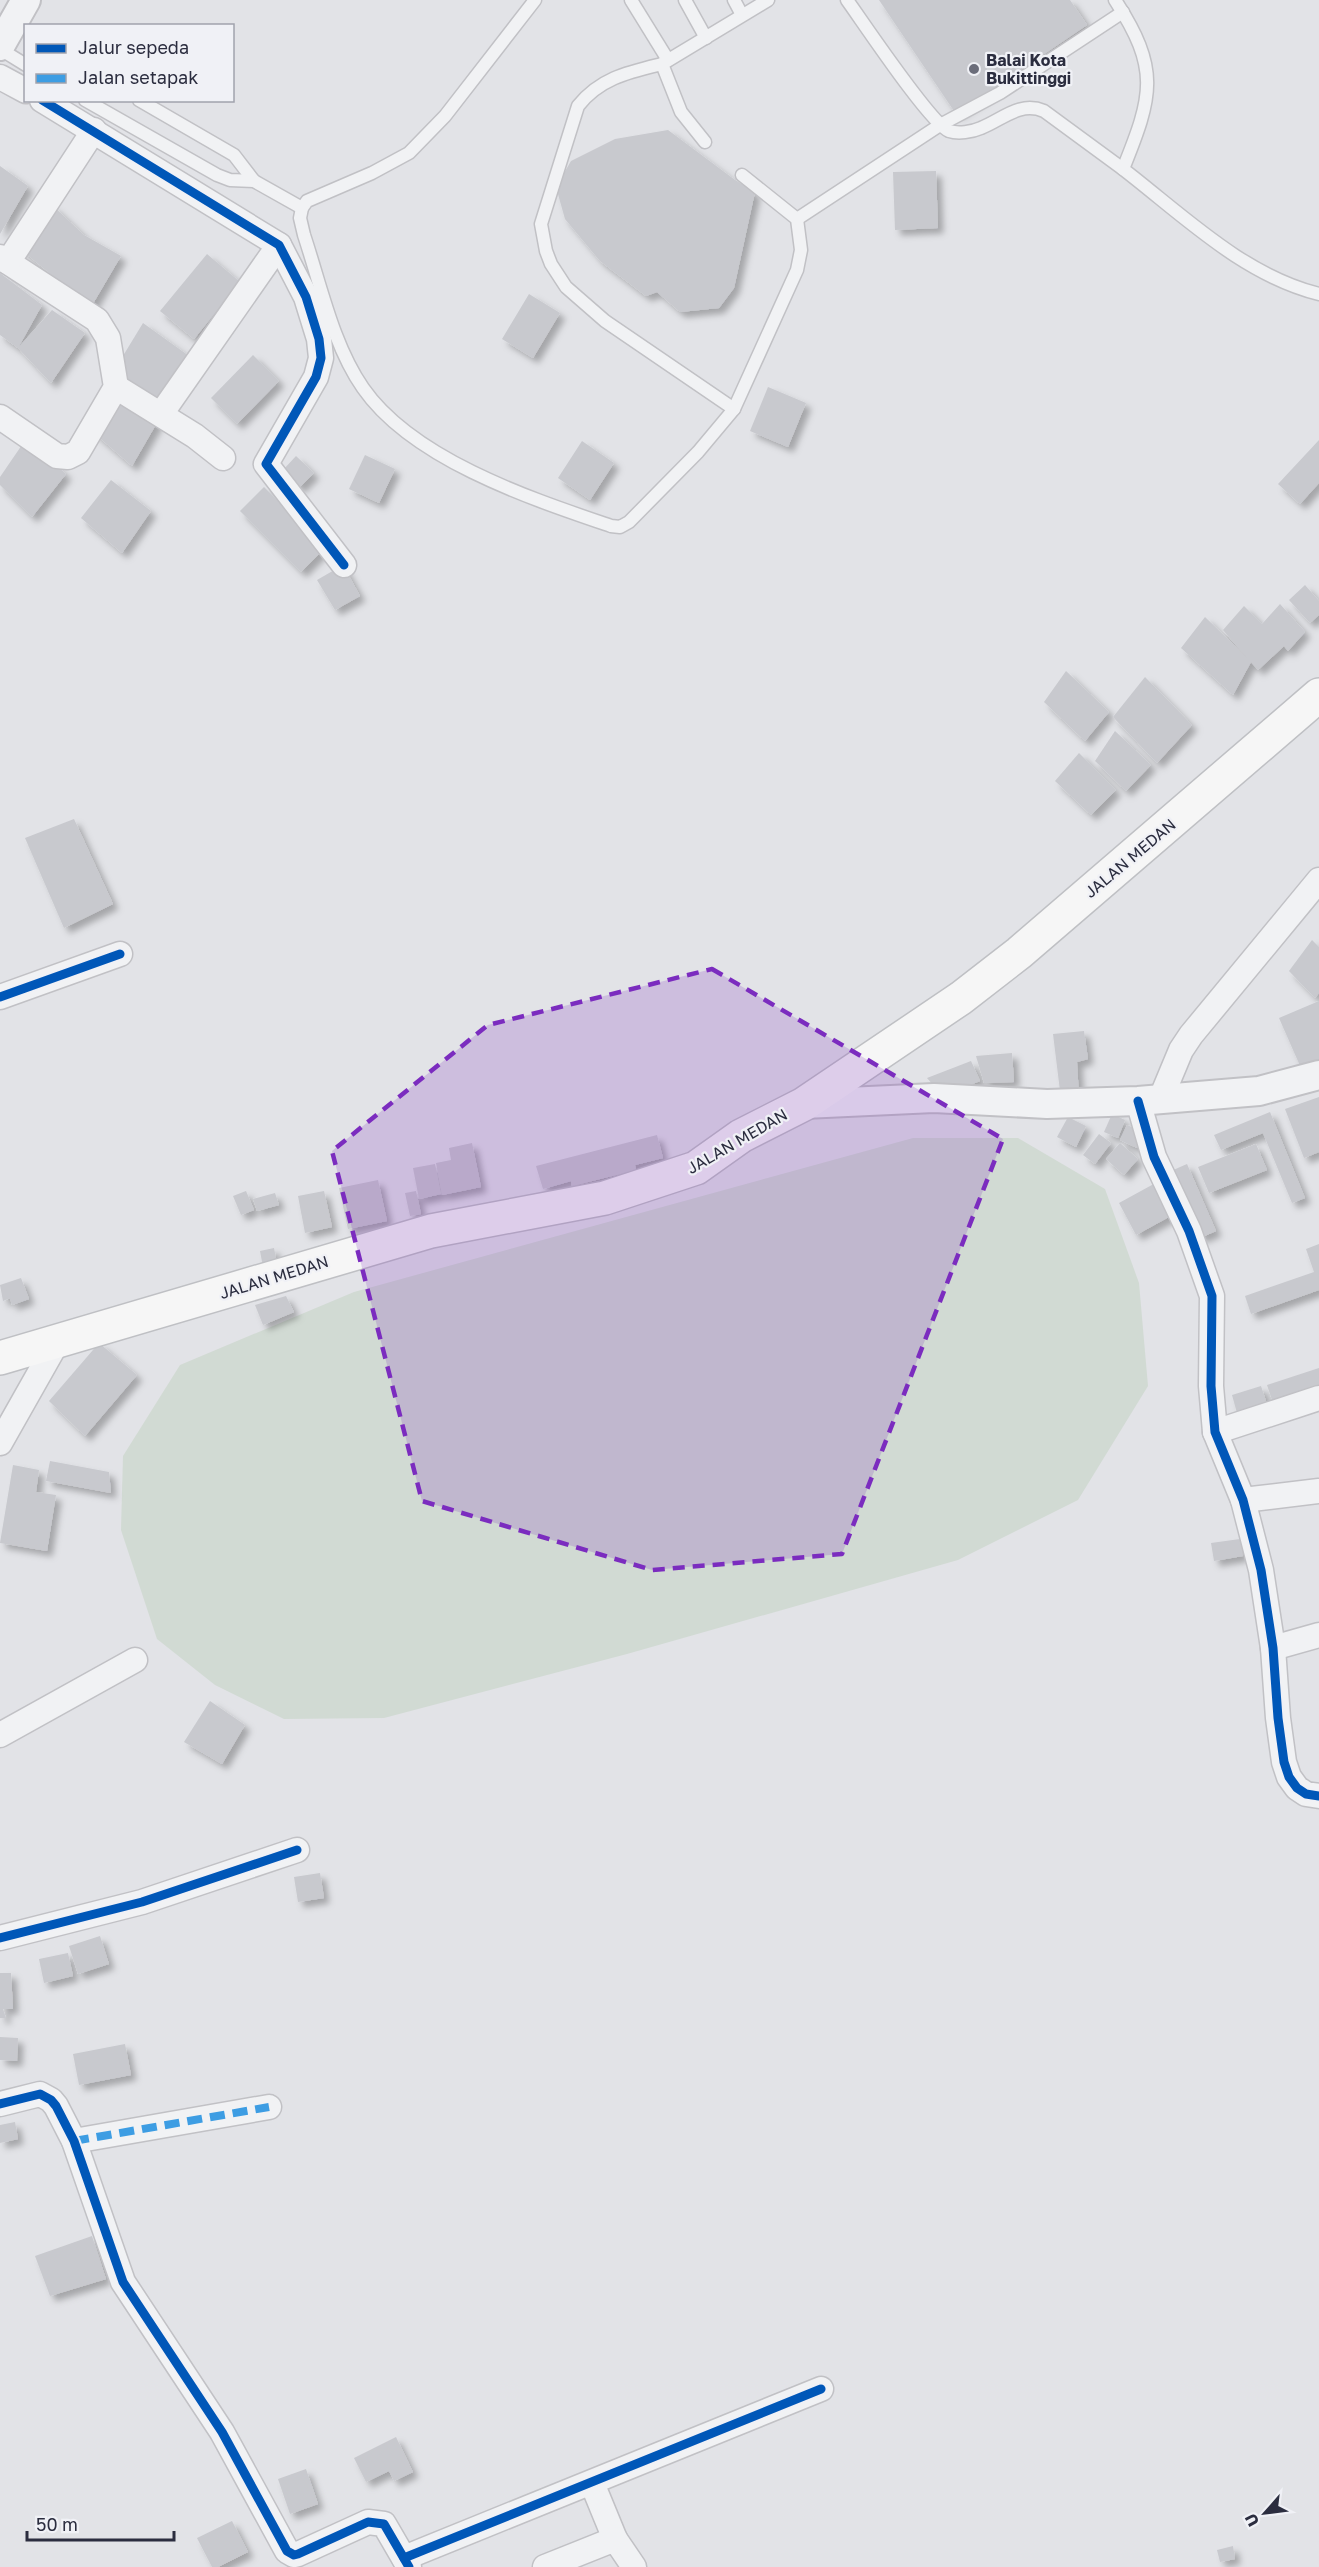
<svg xmlns="http://www.w3.org/2000/svg" width="1319" height="2567" viewBox="0 0 1319 2567" font-family="'Golos Text',sans-serif">
<defs>
<filter id="shadow"><feDropShadow dx="5.5" dy="5.5" stdDeviation="3" flood-color="#0004"/></filter>
</defs>
<rect width="100%" height="100%" fill="#e2e3e7"/>
<!-- green -->
<path fill="#d1dad3" d="M913,1138H1018L1105,1189L1139,1283L1148,1386L1078,1500L958,1560L627,1654L384,1718L284,1719L215,1685L157,1639L121,1530L123,1456L180,1365L354,1292Z"/>
<!-- building -->
<g fill="#c8c9ce" filter="url(#shadow)">
<path d="M879,0H1070L1087,25L956,114Z"/>
<path d="M668,130L735,180L755,192L734,288L719,308L680,312L657,292L646,296L600,261L565,219L556,187L571,161L615,139Z"/>
<path d="M0,166L28,186L0,234Z"/>
<path d="M936,171L938,228L895,230L893,172Z"/>
<path d="M52,205L84,235L121,256L91,307L19,248Z"/>
<path d="M207,254L240,282L194,339L160,311Z"/>
<path d="M0,273L42,305L18,348L52,310L85,333L51,383L18,348L0,335Z"/>
<path d="M529,294L560,313L533,358L502,339Z"/>
<path d="M143,323L189,356L159,404L115,369Z"/>
<path d="M253,355L279,381L237,424L211,398Z"/>
<path d="M768,387L806,403L788,447L750,431Z"/>
<path d="M117,394L158,421L132,466L93,432Z"/>
<path d="M26,439L66,474L32,517L0,485V477Z"/>
<path d="M1319,440V483L1300,504L1278,484Z"/>
<path d="M582,441L614,463L590,500L558,478Z"/>
<path d="M365,455L395,469L379,503L349,489Z"/>
<path d="M296,456L314,473L299,488L283,470Z"/>
<path d="M111,480L151,511L122,553L81,518Z"/>
<path d="M264,487L325,548L301,572L240,511Z"/>
<path d="M343,565L360,596L335,610L317,580Z"/>
<path d="M1305,585L1319,601V615L1310,623L1289,600Z"/>
<path d="M1280,604L1305,632L1288,651L1284,646L1258,670L1251,662L1233,695L1181,648L1205,617L1247,658L1223,630L1244,606L1262,624Z"/>
<path d="M1066,671L1109,712L1085,741L1044,702Z"/>
<path d="M1145,677L1192,725L1157,763L1113,717Z"/>
<path d="M1115,731L1151,765L1126,791L1095,761Z"/>
<path d="M1079,753L1116,790L1091,815L1055,781Z"/>
<path d="M74,819L113,904L64,928L25,838Z"/>
<path d="M1312,940L1319,947V993L1315,998L1289,971Z"/>
<path d="M1319,1001V1061L1301,1068L1279,1018Z"/>
<path d="M1084,1031L1088,1059L1077,1062L1079,1096L1061,1099L1053,1034Z"/>
<path d="M1012,1053L1014,1082L984,1083L976,1056Z"/>
<path d="M971,1061L980,1081L943,1096L927,1078Z"/>
<path d="M1319,1097V1152L1304,1158L1285,1109Z"/>
<path d="M1270,1112L1305,1198L1292,1203L1263,1133L1221,1150L1214,1135Z"/>
<path d="M1112,1114L1125,1120L1118,1138L1104,1132Z"/>
<path d="M1068,1117L1086,1126L1076,1147L1057,1137Z"/>
<path d="M1127,1125L1145,1133L1137,1148L1120,1140Z"/>
<path d="M1099,1134L1111,1143L1095,1164L1083,1155Z"/>
<path d="M657,1135L663,1158L635,1165L636,1170L572,1186L571,1181L543,1189L536,1166Z"/>
<path d="M472,1143L481,1187L442,1195L436,1163L451,1160L449,1148Z"/>
<path d="M1120,1143L1138,1159L1124,1175L1106,1159Z"/>
<path d="M1256,1144L1267,1170L1209,1193L1198,1167Z"/>
<path d="M435,1164L441,1194L419,1199L413,1168Z"/>
<path d="M1187,1164L1216,1231L1200,1238L1171,1171Z"/>
<path d="M378,1180L387,1221L348,1229L339,1188Z"/>
<path d="M1161,1180L1178,1212L1136,1235L1119,1203Z"/>
<path d="M246,1191L254,1210L241,1215L233,1196Z"/>
<path d="M324,1191L332,1227L305,1233L298,1196Z"/>
<path d="M416,1191L421,1214L410,1216L405,1193Z"/>
<path d="M275,1193L279,1205L257,1211L253,1199Z"/>
<path d="M1319,1244V1290L1251,1314L1245,1296L1314,1272L1306,1249Z"/>
<path d="M274,1248L278,1269L264,1272L260,1251Z"/>
<path d="M21,1278L29,1299L12,1305L10,1298L3,1301L0,1285Z"/>
<path d="M286,1296L294,1312L263,1325L255,1305Z"/>
<path d="M99,1343L137,1375L85,1436L49,1401Z"/>
<path d="M1319,1368V1388L1273,1403L1267,1385Z"/>
<path d="M1261,1386L1267,1404L1237,1413L1232,1395Z"/>
<path d="M50,1461L109,1472L111,1493L46,1481Z"/>
<path d="M13,1465L39,1470L36,1492L56,1495L47,1551L0,1543Z"/>
<path d="M1240,1539L1243,1556L1214,1561L1211,1543Z"/>
<path d="M210,1701L245,1725L222,1764L184,1742Z"/>
<path d="M320,1873L324,1898L298,1902L294,1877Z"/>
<path d="M100,1936L109,1964L78,1974L69,1946Z"/>
<path d="M68,1953L73,1976L44,1983L39,1959Z"/>
<path d="M0,1973H11L13,2009H3L6,2018H0Z"/>
<path d="M0,2037L18,2038L17,2061L0,2060Z"/>
<path d="M125,2044L131,2075L79,2085L73,2054Z"/>
<path d="M15,2122L18,2139L0,2143V2125Z"/>
<path d="M92,2236L106,2279L50,2296L35,2256Z"/>
<path d="M396,2437L413,2472L394,2481L389,2471L366,2482L354,2458Z"/>
<path d="M306,2469L318,2504L290,2514L278,2479Z"/>
<path d="M232,2521L248,2552L218,2567H212L197,2538Z"/>
<path d="M1233,2546L1235,2559L1220,2562L1217,2550Z"/>
</g>
<g fill="none" stroke-linecap="round" stroke-linejoin="round">
<defs>
<g id="service">
<path d="M535,0L445,116L409,153L372,173L307,201L302,208L300,218L304,235C321,286 333,345 363,388C413,460 532,499 611,526L620,527L629,522L698,452L734,409L797,270L801,250L797,219L742,175"/>
<path d="M631,0L668,60"/>
<path d="M685,0L706,38"/>
<path d="M734,0L742,15"/>
<path d="M847,0C863,22 930,123 949,131C958,134 972,132 981,128C1003,119 1020,101 1044,111L1123,169"/>
<path d="M1115,0C1160,69 1153,95 1123,169C1184,216 1243,275 1319,294"/>
<path d="M0,49L26,65"/>
<path d="M662,64L768,0"/>
<path d="M85,100L217,175L230,180L254,181L302,208"/>
<path d="M139,100L234,155L254,181"/>
<path d="M705,142L681,112L662,64C629,72 600,78 578,106L541,224L546,251L551,264L566,287L605,321L734,409"/>
<path d="M797,219L940,125L1000,93L1123,12"/>
</g>
<g id="minor">
<path d="M0,77L26,91"/>
<path d="M42,100L279,245L306,297L319,339L321,358L316,377L266,464L344,565"/>
<path d="M0,257L97,320L108,338L116,387L78,452L68,457L57,456L0,417"/>
<path d="M8,262L94,130"/>
<path d="M116,387L195,436L223,458"/>
<path d="M161,414L279,245"/>
<path d="M0,997L120,954"/>
<path d="M1161,1098L1181,1050L1191,1035L1319,880"/>
<path d="M1138,1101L1154,1157L1189,1231L1212,1296L1211,1386L1215,1432L1243,1500L1261,1570L1273,1648L1278,1718L1284,1762L1289,1777L1297,1788L1306,1794L1319,1796"/>
<path d="M1215,1432L1319,1398"/>
<path d="M0,1443L56,1344"/>
<path d="M1243,1500L1319,1491"/>
<path d="M1273,1648L1319,1635"/>
<path d="M0,1735L135,1660"/>
<path d="M0,1938L142,1902L297,1850"/>
<path d="M0,2104L40,2094L51,2100L56,2106L74,2141L123,2282L222,2432L287,2551L294,2555L298,2554L368,2522L384,2524L409,2567"/>
<path d="M74,2141L269,2107"/>
<path d="M592,2483L615,2539"/>
<path d="M404,2558L821,2389"/>
<path d="M545,2567L615,2539L634,2567"/>
</g>
<g id="tertiary">
<path d="M0,46L26,0"/>
<path d="M804,1104L934,1098L1047,1104L1138,1101L1259,1091L1319,1075"/>
</g>
<path id="primary" d="M0,1358L431,1231L605,1198L696,1168L741,1136L804,1104L961,998L1019,953L1319,695"/>
</defs>
<!-- service casing -->
<use href="#service" stroke="#c1c1c5" stroke-width="15"/>
<!-- minor casing -->
<use href="#minor" stroke="#c1c1c5" stroke-width="27"/>
<!-- tertiary casing -->
<use href="#tertiary" stroke="#c1c1c5" stroke-width="32"/>
<!-- primary casing -->
<use href="#primary" stroke="#bfc0c4" stroke-width="36"/>
<!-- service -->
<use href="#service" stroke="#f1f2f4" stroke-width="12"/>
<!-- minor -->
<use href="#minor" stroke="#f1f2f4" stroke-width="24"/>
<!-- tertiary -->
<use href="#tertiary" stroke="#f1f2f4" stroke-width="28"/>
<!-- primary -->
<use href="#primary" stroke="#f6f6f6" stroke-width="33"/>
<!-- quiet -->
<path stroke="#3d9de3" stroke-width="8" stroke-dasharray="15 8" stroke-linecap="butt" d="M74,2141L269,2107"/>
<defs>
<g id="cycleway">
<path d="M42,100L279,245L306,297L319,339L321,358L316,377L266,464L344,565"/>
<path d="M0,997L120,954"/>
<path d="M1138,1101L1154,1157L1189,1231L1212,1296L1211,1386L1215,1432L1243,1500L1261,1570L1273,1648L1278,1718L1284,1762L1289,1777L1297,1788L1306,1794L1319,1796"/>
<path d="M0,1938L142,1902L297,1850"/>
<path d="M0,2104L40,2094L51,2100L56,2106L74,2141L123,2282L222,2432L287,2551L294,2555L298,2554L368,2522L384,2524L409,2567"/>
<path d="M404,2558L821,2389"/>
</g>
</defs>
<!-- cycleway casing -->
<use href="#cycleway" stroke="#f0f1f6" stroke-width="13"/>
<!-- cycleway -->
<use href="#cycleway" stroke="#0057b8" stroke-width="9"/>
</g>
<!-- marked area -->
<path fill="#7b2cbf" fill-opacity="0.2" stroke="#7b2cbf" stroke-width="4.5" stroke-dasharray="12 8" stroke-linejoin="round" d="M712,969L1003,1139L842,1554L652,1570L422,1501L332,1151L488,1025Z"/>
<!-- markers -->
<circle fill="#6b6d7a" stroke="#f0f1f6" stroke-width="2" cx="974" cy="69" r="6"/>
<g text-anchor="middle" dominant-baseline="central" stroke-width="4.5" stroke-linejoin="round" paint-order="stroke">
<!-- poi labels -->
<g font-size="16" font-weight="bold" fill="#2b2d3f" stroke="#f0f1f6" text-anchor="start">
<text x="986" y="60">Balai Kota<tspan x="986" dy="18">Bukittinggi</tspan></text>
</g>
<!-- street labels -->
<g font-size="16" fill="#2b2d3f" stroke="#f0f1f6">
<text transform="translate(1130 858) rotate(-40)">JALAN MEDAN</text>
<text transform="translate(737 1141) rotate(-30)">JALAN MEDAN</text>
<text transform="translate(274 1277) rotate(-17)">JALAN MEDAN</text>
</g>
</g>
<!-- legend -->
<rect x="24" y="24" width="210" height="78" fill="#f0f1f6" stroke="#a1a3ad" stroke-width="1.5"/>
<rect x="36" y="44" width="30" height="9" fill="#0057b8" stroke="#a1a3ad" stroke-width="1.5"/>
<text x="78" y="54" font-size="18" fill="#2b2d3f">Jalur sepeda</text>
<rect x="36" y="74" width="30" height="9" fill="#3d9de3" stroke="#a1a3ad" stroke-width="1.5"/>
<text x="78" y="84" font-size="18" fill="#2b2d3f">Jalan setapak</text>
<!-- north arrow -->
<g transform="translate(1265 2513) rotate(242)" stroke="#f0f1f6" stroke-width="4.5" paint-order="stroke">
<path d="M0-4.5L10 22L0 15L-10 22Z" fill="#2b2d3f"/>
<text y="-9" font-size="16" font-weight="bold" text-anchor="middle" fill="#2b2d3f">U</text>
</g>
<!-- scale -->
<path d="M27 2531v9h147v-9" fill="none" stroke="#2b2d3f" stroke-width="3"/>
<text x="36" y="2531" font-size="18" fill="#2b2d3f" stroke="#f0f1f6" stroke-width="4.5" paint-order="stroke">50 m</text>
</svg>
